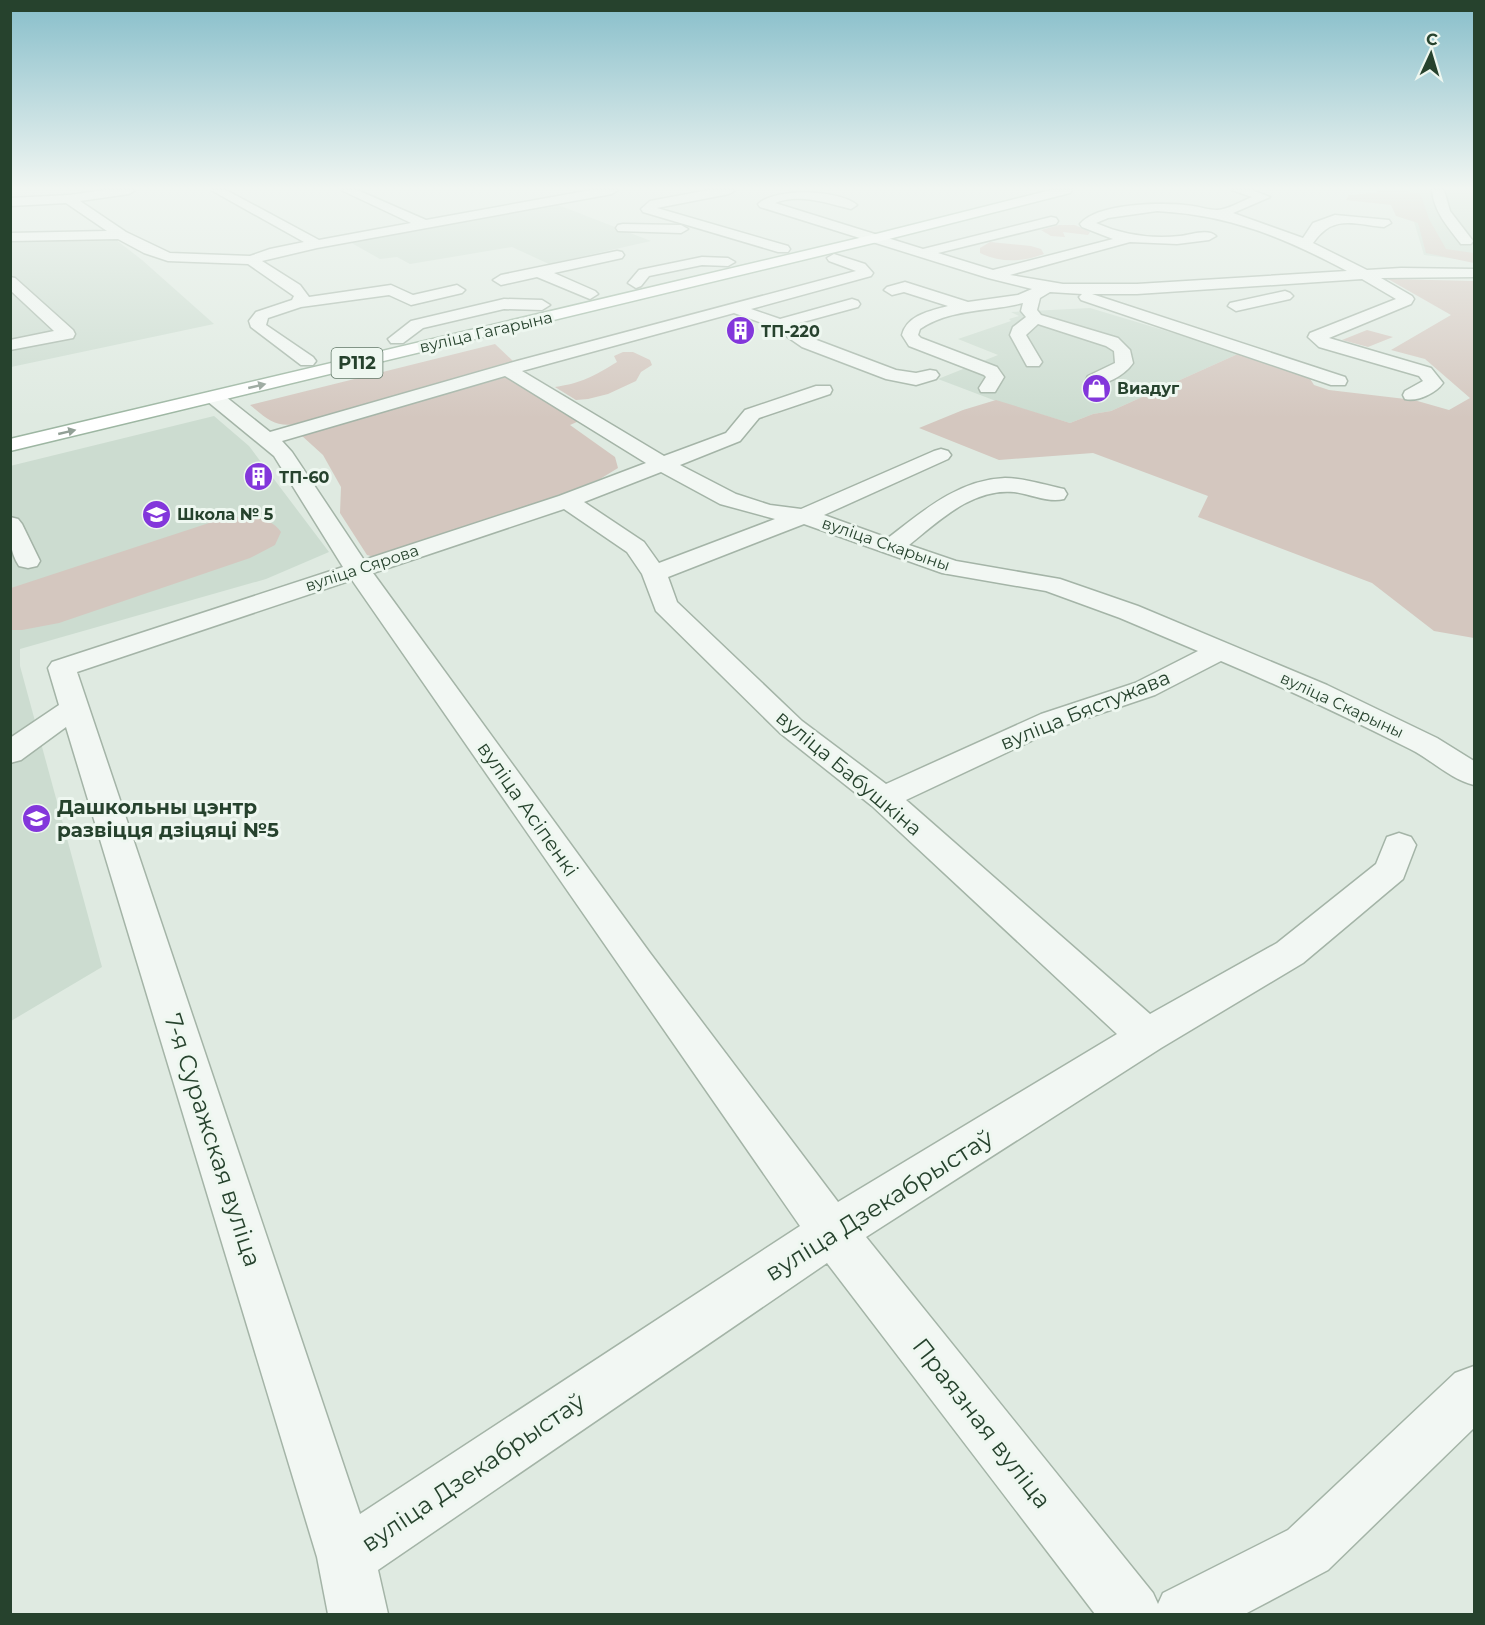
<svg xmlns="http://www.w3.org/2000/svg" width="1485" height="1625" viewBox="0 0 1485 1625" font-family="Montserrat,sans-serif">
<rect width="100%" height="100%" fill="#dfeae1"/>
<!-- built -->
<g fill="#ccdcd0">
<path d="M1394,190H1474V261L1424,255L1412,215Z"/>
<path d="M553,203L651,241L549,264L512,247L410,264L397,257L380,259L348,241Z"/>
<path d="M103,237L106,241L115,239L142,260L214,324L11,367L10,239Z"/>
<path d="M1090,308L1240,353L1111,411L1093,414L1070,423L996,401L938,379L998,355L958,339L1011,321L1009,319L1019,316L1011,312Z"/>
<path d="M214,416L249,446L329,552L266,579L20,649V666L102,967L11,1021L10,466Z"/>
</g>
<!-- green -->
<g fill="#d4c7bf">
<path d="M1378,190H1403L1421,195L1429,219L1446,249L1474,253V263L1426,253L1418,223L1396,216L1391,205L1346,200L1349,195L1376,193Z"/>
<path d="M1059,225H1075L1090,232L1088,235L1063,232L1065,237L1051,236L1041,230Z"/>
<path d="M990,242L1031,246L1041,249L1044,254C1023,262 1000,263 980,253V248Z"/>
<path d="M1388,279L1474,281V638L1434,631L1372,583L1198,517L1208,496L1093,453L999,460L919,428L963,410L996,400L1070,423L1093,414L1111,411L1240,353L1309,377L1314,385L1329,390L1414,400L1449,410L1470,398L1425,359L1391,350L1451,315Z"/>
<path d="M1367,330L1393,337L1368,347L1342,340Z"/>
<path d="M495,344L514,362L305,423C276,428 272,423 250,405Z"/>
<path d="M623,352H633L650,360L652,365L641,372L636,381L608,394L588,399L576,400L555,387C582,383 594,376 617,362L614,356Z"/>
<path d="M506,377L580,415L579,421L570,425L615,457L618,468L600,479L522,510L374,557L367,555L340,513L341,487L323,455L301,435Z"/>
<path d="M235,517C253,517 271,517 281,532L275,545L250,558L59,623L22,630H11V588L209,523Z"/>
</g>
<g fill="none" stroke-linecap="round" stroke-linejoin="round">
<defs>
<g id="minor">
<path d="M104,190H135L129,194L80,201L126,232L170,253L250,256L270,249L304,242L211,190H226L319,240L411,223L341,190H357L426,220L591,190H618L612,194L317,248L262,261L300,285L309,297L391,285L413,295L457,285L465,290L462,293L411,305L389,295L301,307L268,318L266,325L313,357L316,361L313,365H301L251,327L249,321L256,312L292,300L294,296L248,264L168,261L144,253L118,239L10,241V233L107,231L66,203L10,206V198L69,195Z"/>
<path d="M709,190H735L729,194L657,208L788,246L790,249L788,252H778L643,212L641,209L650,201Z"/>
<path d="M1232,190H1252L1270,197L1233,213L1303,238L1313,223L1335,215L1389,220L1391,223L1384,227C1353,224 1333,214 1313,243L1367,270L1401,268L1474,269V277L1381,278L1412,296L1414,299L1411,304L1329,338L1431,368L1443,383C1436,393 1418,402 1405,399L1403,395L1405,391L1423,381L1419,376L1319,347L1308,337L1310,333L1396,299L1362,279L1137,294H1092L1345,377L1347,381L1345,385H1331L1081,300L1079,297L1082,294L1050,292L1040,298L1037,310L1041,315L1118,338L1130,350L1133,363C1125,375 1103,388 1088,384L1086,380L1088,376L1115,363L1114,351L1106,346L1038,324L1026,335L1042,362L1039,366H1027L1010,335L1013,327L1026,317L1021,311L1023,303C988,312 951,308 920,329L918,335L921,338L997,367L1004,377L995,392H981L979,388L986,377L984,375L909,346L902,335C907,315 930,311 948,306L904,292L892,295L884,290L887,287L905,282L968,302L1018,295L1032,289L988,278L760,207L758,204C775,187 841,190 857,205L851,209C827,203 799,193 775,203L923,249L1051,217L1056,218L1058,221L1056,224L938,253L993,270L1113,239L1082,227L1080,224C1098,202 1167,202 1193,206C1201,207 1209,210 1217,210C1227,210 1242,201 1252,197ZM1157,211C1230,215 1283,237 1347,271L1137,284H1063L1010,275L1130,242L1177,244L1209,240L1216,236C1208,228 1190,235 1180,236C1150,239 1123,235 1096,223L1108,218Z"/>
<path d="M1432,190H1444L1450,211L1473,241L1471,244H1461C1448,227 1434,212 1432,190Z"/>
<path d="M623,224L681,225L688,229L681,233L618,231L616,228L618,225Z"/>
<path d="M617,251L622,252L624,255L622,258L554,273L595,291L598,294L590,299L537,277L501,285L493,280L501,275Z"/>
<path d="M834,254L865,264L873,273L871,276L751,309L780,319L852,299L858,301L860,304L858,307L792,325L814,339L896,370L916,373L930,370L936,371L939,375L936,379L916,385L886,379L802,347L773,327L734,313L522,371L664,456L726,433L745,410L816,386H830L832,390L830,394L759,418L740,441L680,465L736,494L770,505L801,509L934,451L941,449L948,451L951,455L948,459L824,515L888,538C923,511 958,480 1005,478C1024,478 1045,485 1064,489L1067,494L1064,499C1048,503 1030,494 1014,492C972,488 939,521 909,545L956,561L1060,579L1138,606L1327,685L1437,738L1474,761V785C1450,779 1432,760 1410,749C1348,718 1285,688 1221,661L1155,695L1063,726L906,800L1150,1014L1277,943L1376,864L1387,837L1399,833L1411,837L1416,845L1403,879L1303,963L1161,1048L866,1237L1153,1593L1158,1604L1163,1593L1288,1530L1455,1373L1474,1366V1428L1328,1570L1245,1614H1095L827,1263L378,1570L388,1614H328L317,1557L66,727L21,760L10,763V738L59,705L48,668L52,662L343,567L274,456L207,401L205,397L207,393H221L270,432L517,361L856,271L829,261L827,258ZM505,376L646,463L559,496L364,560L292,452L282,441ZM661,472L720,504L775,519L659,563L644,542L584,502ZM564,509L627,552L642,574L656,611L780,733L872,806L1117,1034L838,1202L650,953L373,573ZM804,524L942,573L1046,591L1120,618L1198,651L1135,683L1041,714L886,784L802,721L677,602L668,577ZM352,580L800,1226L360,1514L77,672Z"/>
<path d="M702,257L728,258L735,262L728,266L702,265L649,276L641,286L636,288L628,283L639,270Z"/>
<path d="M10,277L15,278L73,330L75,334L73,338L10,350V340L54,331L10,290Z"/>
<path d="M1285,291L1290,293L1293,296L1290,299L1236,311L1228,306L1230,303Z"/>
<path d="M504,299L542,300L550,305L542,310L504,309L423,328L403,343H391L388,339L411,321Z"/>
<path d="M10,517L18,519L22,524L40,561L37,566L28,568L19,566C9,551 10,535 10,517Z"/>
</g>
<path id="major" d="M1051,190H1072L1070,193L873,243L10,451V439L872,235Z"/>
</defs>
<!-- minor casing -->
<use href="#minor" stroke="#a4b4a7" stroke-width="3"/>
<!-- major casing -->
<use href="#major" stroke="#9db6a2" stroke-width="3"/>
<!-- minor -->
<use href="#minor" fill="#f2f7f3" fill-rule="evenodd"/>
<!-- major -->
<use href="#major" fill="#fff" fill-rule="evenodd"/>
</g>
<!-- one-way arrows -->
<defs><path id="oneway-solid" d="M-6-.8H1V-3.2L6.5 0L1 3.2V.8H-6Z" transform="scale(1.5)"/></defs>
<g fill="#92a096">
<use href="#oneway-solid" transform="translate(257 386) rotate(-13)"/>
<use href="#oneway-solid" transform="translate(67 432) rotate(-13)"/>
</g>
<!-- sky -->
<linearGradient id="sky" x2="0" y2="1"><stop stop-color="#87beca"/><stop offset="0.45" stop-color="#f1f6f2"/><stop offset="1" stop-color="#f1f6f2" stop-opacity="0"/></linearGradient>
<rect width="1485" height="418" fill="url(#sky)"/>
<!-- icons -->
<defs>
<symbol id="building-disc" viewBox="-11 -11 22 22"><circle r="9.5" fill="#8337db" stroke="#eef7f0"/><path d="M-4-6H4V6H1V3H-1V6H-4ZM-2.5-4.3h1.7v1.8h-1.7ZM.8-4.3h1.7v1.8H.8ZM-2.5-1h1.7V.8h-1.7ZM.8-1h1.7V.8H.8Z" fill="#fff"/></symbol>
<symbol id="shop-disc" viewBox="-11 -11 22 22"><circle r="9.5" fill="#8337db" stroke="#eef7f0"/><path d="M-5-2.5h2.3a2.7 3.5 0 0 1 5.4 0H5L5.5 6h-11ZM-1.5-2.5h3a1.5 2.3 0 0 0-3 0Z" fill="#fff"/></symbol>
<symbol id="school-disc" viewBox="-11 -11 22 22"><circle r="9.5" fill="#8337db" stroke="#eef7f0"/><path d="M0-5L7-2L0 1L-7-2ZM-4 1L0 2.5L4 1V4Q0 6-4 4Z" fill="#fff"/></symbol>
</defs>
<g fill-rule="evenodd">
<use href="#building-disc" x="724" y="314" width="33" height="33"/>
<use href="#shop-disc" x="1080" y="372" width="33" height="33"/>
<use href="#building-disc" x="242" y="460" width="33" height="33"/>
<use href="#school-disc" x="140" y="498" width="33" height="33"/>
<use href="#school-disc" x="20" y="802" width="33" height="33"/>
</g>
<g text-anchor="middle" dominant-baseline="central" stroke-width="6" stroke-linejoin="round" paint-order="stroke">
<!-- far-poi labels -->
<g font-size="16" font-weight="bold" fill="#26422d" stroke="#eef7f0" text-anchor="start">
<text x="761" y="331">ТП-220</text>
<text x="1117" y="388">Виадуг</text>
<text x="279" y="477">ТП-60</text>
<text x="177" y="514">Школа № 5</text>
</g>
<!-- far-street labels -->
<g font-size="16" fill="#26422d" stroke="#eef7f0">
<text transform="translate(486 332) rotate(-13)">вуліца Гагарына</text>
<text transform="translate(886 544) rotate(19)">вуліца Скарыны</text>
<text transform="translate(362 568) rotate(-18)">вуліца Сярова</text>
<text transform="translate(1342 705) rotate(25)">вуліца Скарыны</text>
</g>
<!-- shield labels -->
<rect fill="#eef7f0" stroke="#627868" stroke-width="1.5" x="331.5" y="348" width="51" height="30" rx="4.5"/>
<g font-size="18" font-weight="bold" fill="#26422d">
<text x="357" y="363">Р112</text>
</g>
<!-- street labels -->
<g font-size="20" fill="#26422d" stroke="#eef7f0">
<text transform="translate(1085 710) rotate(-22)">вуліца Бястужава</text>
<text transform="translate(849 773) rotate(40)">вуліца Бабушкіна</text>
<text transform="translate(528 809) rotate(55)">вуліца Асіпенкі</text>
</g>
<!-- poi labels -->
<g font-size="20" font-weight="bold" fill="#26422d" stroke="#eef7f0" text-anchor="start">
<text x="57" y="807">Дашкольны цэнтр<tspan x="57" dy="23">развіцця дзіцяці №5</tspan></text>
</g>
<!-- near-street labels -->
<g font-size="24" fill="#26422d" stroke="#eef7f0">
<text transform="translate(213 1140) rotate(72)">7-я Суражская вуліца</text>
<text transform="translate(879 1205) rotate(-32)">вуліца Дзекабрыстаў</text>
<text transform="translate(982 1423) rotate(52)">Праязная вуліца</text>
<text transform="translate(473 1472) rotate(-34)">вуліца Дзекабрыстаў</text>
</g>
</g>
<!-- border -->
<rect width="1485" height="1625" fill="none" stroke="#26422d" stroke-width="24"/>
<!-- north arrow -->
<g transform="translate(1431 54) rotate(4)" stroke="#eef7f0" stroke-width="4.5" paint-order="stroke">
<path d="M0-4.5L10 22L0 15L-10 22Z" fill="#26422d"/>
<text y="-9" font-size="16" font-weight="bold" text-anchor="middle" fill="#26422d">С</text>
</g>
</svg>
